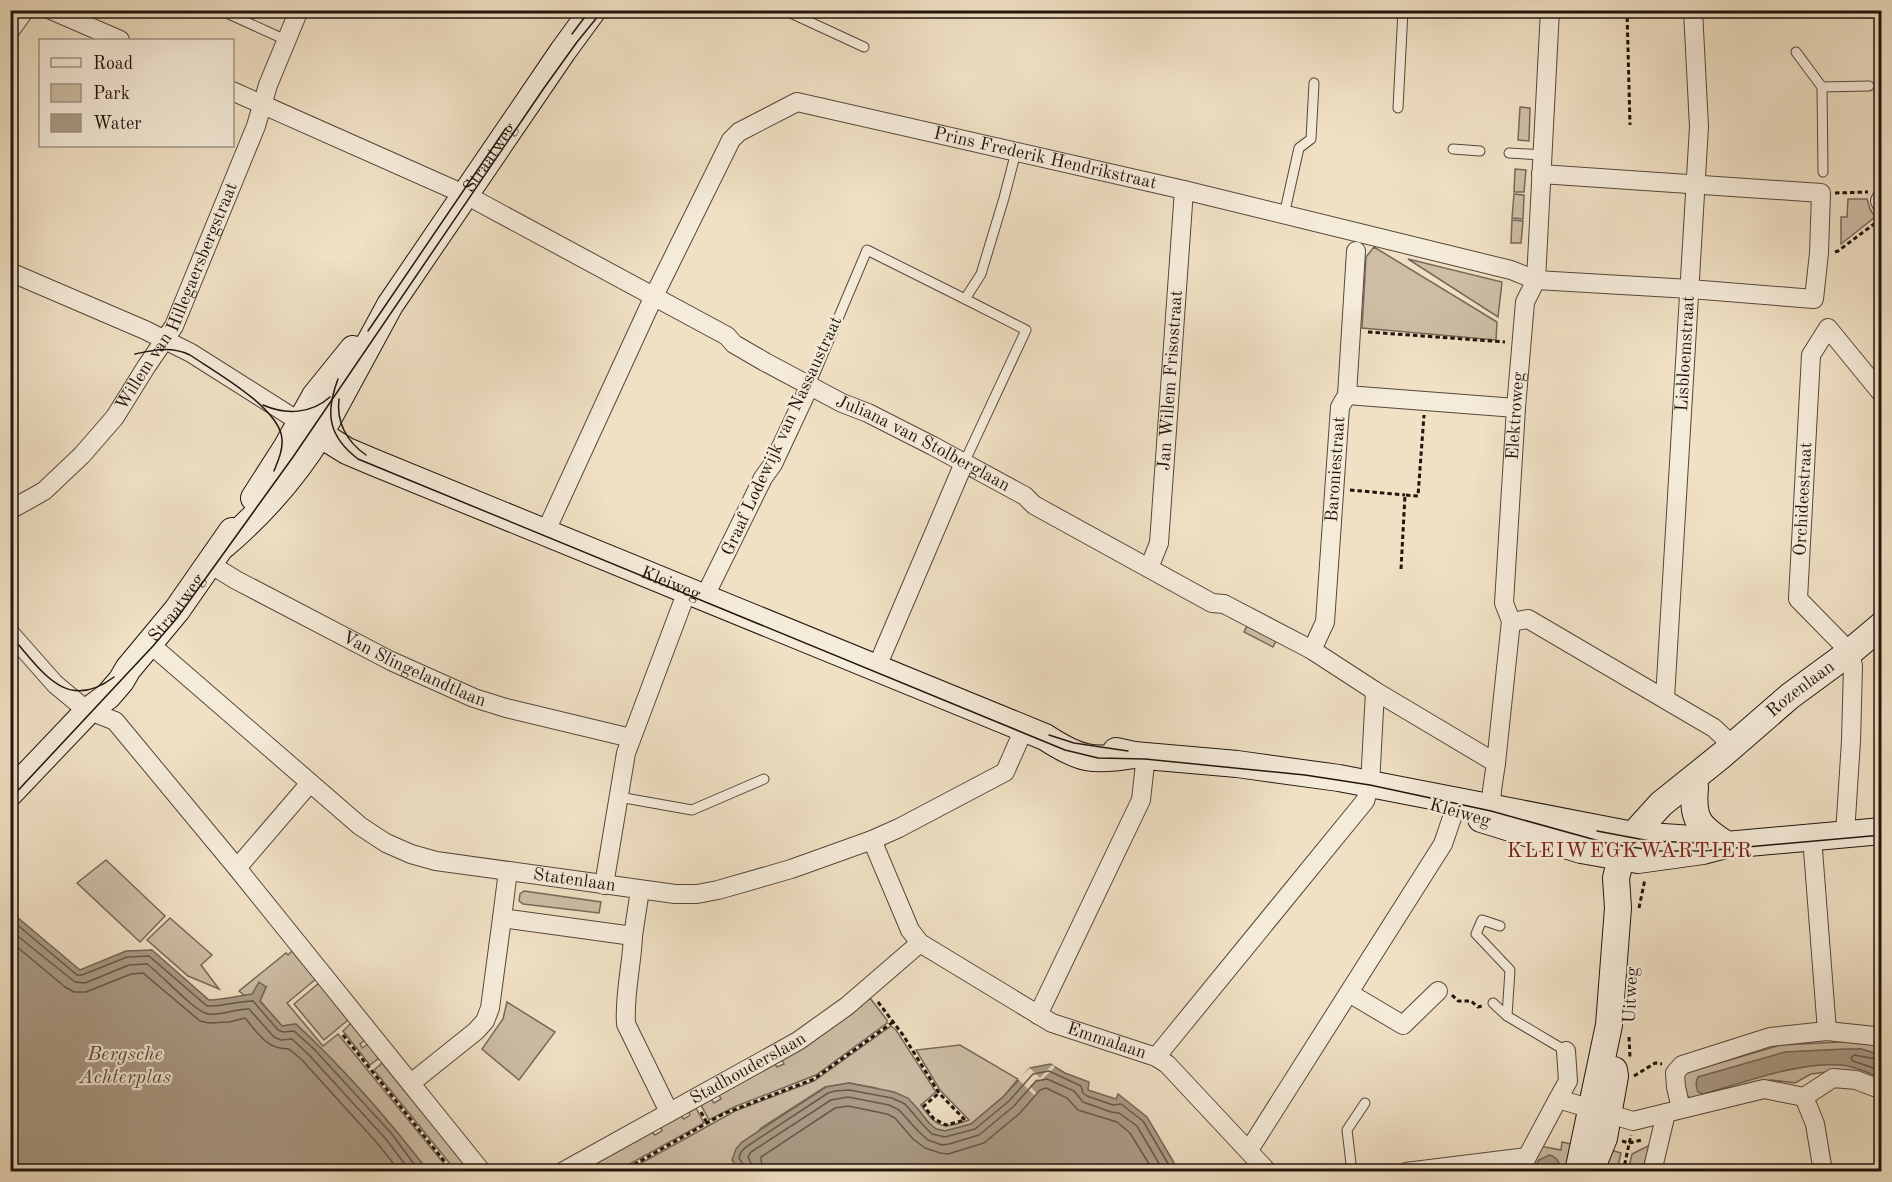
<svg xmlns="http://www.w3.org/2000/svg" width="1892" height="1182" viewBox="0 0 1892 1182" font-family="'Old Standard TT',serif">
<rect width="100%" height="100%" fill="#f0e0c4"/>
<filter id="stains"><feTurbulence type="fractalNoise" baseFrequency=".00333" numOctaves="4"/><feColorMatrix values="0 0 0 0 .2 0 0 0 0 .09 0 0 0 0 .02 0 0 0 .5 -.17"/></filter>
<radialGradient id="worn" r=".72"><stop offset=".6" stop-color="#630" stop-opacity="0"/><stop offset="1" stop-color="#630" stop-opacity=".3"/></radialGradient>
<!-- green -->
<g fill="#cdbda5" stroke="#776859" stroke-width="1.5">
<path d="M1520,107L1530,108L1529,141L1518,140Z"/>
<path d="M1515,169L1526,170L1524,192H1514Z"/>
<path d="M1514,194L1524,195L1523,219L1512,218Z"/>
<path d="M1848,199H1867L1870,209L1875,217L1841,244V217H1847Z"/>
<path d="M1512,220L1523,221L1521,243H1511Z"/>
<path d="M1374,247L1497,322L1496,340L1362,328L1366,257Z"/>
<path d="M1408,259L1502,282L1498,317Z"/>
<path d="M1247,626L1276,641L1273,647L1244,632Z"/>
<path d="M106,860L165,916L140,942L77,883Z"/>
<path d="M524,891L601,902L599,913L523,904L519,901L520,894Z"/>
<path d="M170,918L212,955L201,965L219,989L188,976L147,940Z"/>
<path d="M292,951L316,979L287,1003L323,1046L338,1034L450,1171H428C388,1119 344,1069 296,1024L282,1026L260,1001L266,987L252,995H244L239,991L286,953L288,955Z"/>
<path d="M319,983L348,1020L324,1040L294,1004Z"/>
<path d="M870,998L887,1020V1023L816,1075L734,1107L709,1120L701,1105L711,1099L714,1103L721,1099L719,1095L775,1064L777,1067L784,1064L782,1060L853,1013Z"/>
<path d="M507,1002L555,1032L519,1080L482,1049L503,1019Z"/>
<path d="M351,1023L365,1040L360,1044L362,1048L368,1044L379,1058L370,1065L343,1031Z"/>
<path d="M891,1026L896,1030L936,1092L921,1105C937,1128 942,1130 969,1120L940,1090L916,1050L960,1045L1018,1079L1004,1096L971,1124L945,1131L936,1129L929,1123L917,1108L876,1088L849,1083L825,1087L761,1128L733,1160L741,1171L625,1172L735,1111L814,1081Z"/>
<path d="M1859,1041L1881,1047V1055L1861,1049L1822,1051L1783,1071C1805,1067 1828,1061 1850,1066C1861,1069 1871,1074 1881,1078V1082L1835,1071L1811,1074L1795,1083L1771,1080L1695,1100C1683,1098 1683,1085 1681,1074L1781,1045Z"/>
<path d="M382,1063L470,1171H456L374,1070Z"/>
<path d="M696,1108L704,1123L617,1171L580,1172L652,1132L655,1135L662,1131L661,1127L681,1116L684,1119L690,1115L689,1112Z"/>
<path d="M1562,1142L1575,1145L1567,1171H1559L1560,1167L1539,1160L1533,1171L1527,1172L1540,1146L1561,1150Z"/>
<path d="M1656,1142L1648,1151L1642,1171L1628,1172L1632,1154Z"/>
<path d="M1614,1151L1621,1153L1617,1171H1607V1169L1603,1167L1608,1154Z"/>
</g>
<!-- water -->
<g fill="#aa9b86" stroke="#736556" stroke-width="1.5">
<path d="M11,915L18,918L80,970L126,951L152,950L209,1000C224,1000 237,996 252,994L259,982L266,987L260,1001L282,1026L296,1024C344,1069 388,1119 428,1171H11Z"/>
<path d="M1845,1049H1861L1881,1055V1078C1869,1073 1855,1066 1841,1065C1795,1062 1747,1082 1703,1094L1698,1092C1696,1087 1695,1082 1698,1077L1785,1052Z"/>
<path d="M1050,1064L1065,1073L1089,1082L1088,1090L1116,1099L1118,1094L1147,1117L1179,1171L741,1172L732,1160L736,1149L742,1142L826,1087L849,1083L894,1092L908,1098L917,1108L929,1123L936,1129L945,1131L971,1124L1004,1096L1030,1068Z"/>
<path d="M1549,1155C1557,1157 1561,1163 1559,1171H1533L1539,1160Z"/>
</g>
<!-- pier -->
<path fill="#f0e0c4" d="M1052,1065L1055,1067L1040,1081L1037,1079L1030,1086L1037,1094L1035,1096L1018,1079L1030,1068L1040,1078Z"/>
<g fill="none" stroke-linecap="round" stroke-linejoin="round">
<!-- shore -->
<g stroke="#66584a" stroke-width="1.5">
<path d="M10,922L15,923L77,975H82L127,957L149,956L207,1006C223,1007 237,1001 253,1001L278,1030L283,1032L294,1031L314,1049L391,1133L420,1172"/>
<path d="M10,930L75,982L85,983L129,965L147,964C160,973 195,1012 208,1014C223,1016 236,1008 249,1009L274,1037L281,1040L292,1039L308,1054L385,1138L411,1172"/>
<path d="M10,941L65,987L74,992H86L131,974L143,973L200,1021L209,1023L229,1022L245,1018C259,1034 266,1049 289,1049L302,1060L378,1144L400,1172"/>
<path d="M1882,1060L1854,1055L1851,1058L1853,1061L1882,1071"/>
<path d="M745,1172V1167L739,1158L741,1152L746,1147L828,1093L835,1091L849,1090L892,1098L905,1104L924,1126L932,1134L945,1137L975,1129L1009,1101L1033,1074L1049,1071L1081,1086L1083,1093L1087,1096L1113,1105L1121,1104L1143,1121L1173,1172"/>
<path d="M753,1172L752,1165L748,1157L751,1152L831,1100L848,1097L889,1105L899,1110L918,1131L928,1140L942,1145L949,1144L979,1135L1014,1106L1036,1081L1047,1079L1074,1091L1083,1102L1111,1112L1119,1113L1137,1126L1164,1172"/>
<path d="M762,1172L761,1157L835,1108L848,1106L887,1114L895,1118L913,1139L925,1148L940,1153L948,1154L984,1143L1020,1113L1040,1090L1046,1088L1067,1098L1078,1110L1117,1122L1130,1133L1154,1172"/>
</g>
<defs>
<g id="lane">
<path d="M220,10L286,40"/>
<path d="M784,10L864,47"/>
<path d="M1796,52L1822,87L1823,172"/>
<path d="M1822,87L1869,86"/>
<path d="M1398,108L1403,10"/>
<path d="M1453,149L1480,151"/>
<path d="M1509,153L1543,155"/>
<path d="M1284,215L1299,148L1311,139L1314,83"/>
<path d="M810,385L867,250L965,299L981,274L1004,198L1016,152"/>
<path d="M964,463L1026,330L965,299"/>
<path d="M619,797L692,810L764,779"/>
<path d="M1500,926L1482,920L1476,934L1510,970L1507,1016L1566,1051"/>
<path d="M1493,1003L1507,1016"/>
<path d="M1352,1172L1347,1130L1365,1103"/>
</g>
<g id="street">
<path d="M51,10L120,40"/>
<path d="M10,31L25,10"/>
<path id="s1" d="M232,91L466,195L727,336L734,344L765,362L842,403L868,413L933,446L1025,496L1034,505L1212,603L1224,604L1312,650L1375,691L1496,763"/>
<path d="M1882,197L1880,201L1882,205"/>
<path d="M10,272L145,330L191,353L300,422"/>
<path d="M1347,395L1516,408"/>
<path id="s2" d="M10,510L44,491L82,455L115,417L146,367L174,326L256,126L268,85L299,10"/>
<path id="s3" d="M545,533L654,296L731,140L739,132L797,102L1184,190L1511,270L1536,280L1690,289L1814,299L1819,253L1821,193L1541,174"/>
<path id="s4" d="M210,564L236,580L391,661L474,698L506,708L631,738"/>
<path id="s5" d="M1149,568L1159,543L1184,190"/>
<path d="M704,598L763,478L773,464L810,385"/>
<path d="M1511,622L1528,619L1714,728L1733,746"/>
<path d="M10,633L55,684L85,709L115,721L237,868L482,1172"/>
<path id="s6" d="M150,644L360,826L386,843L411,854L436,861L675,894H697L718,890L791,869L872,840L899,828L1005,772L1024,729"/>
<path id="s7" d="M1312,650L1325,622L1340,407L1347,395L1356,251"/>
<path d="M876,669L964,463"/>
<path id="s8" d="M1665,698L1699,127L1693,10"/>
<path id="s9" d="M1490,818L1492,790L1496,763L1511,621L1504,603L1516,408L1525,302L1536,280L1550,10"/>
<path id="s10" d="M1845,834L1851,741L1853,666L1850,652L1798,599L1811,355L1828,328L1882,394"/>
<path d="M1812,837L1827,1031"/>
<path id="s11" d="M872,840L910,930L920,943L1052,1023L1156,1057L1167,1064L1268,1172"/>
<path d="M237,868L310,783"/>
<path d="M508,871L502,918L633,936L640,890"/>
<path d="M604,885L626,753L687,591"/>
<path d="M633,936C632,965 624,994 626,1024L669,1112"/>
<path d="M1349,993L1403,1025L1438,991"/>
<path d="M1038,1015L1141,800L1146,755"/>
<path d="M1566,1051L1568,1081L1558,1099L1633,1121L1764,1089L1804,1097L1833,1078L1856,1080L1882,1090"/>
<path d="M1156,1057L1365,801L1370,785L1375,691"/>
<path d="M411,1083L476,1031L485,1021L490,1008L502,918"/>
<path d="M1804,1097L1815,1124L1823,1172"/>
<path d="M1681,1109L1676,1087L1675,1073L1682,1065L1770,1037L1827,1031L1875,1036L1882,1038"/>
<path d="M1249,1150L1443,844L1458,800"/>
<path id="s12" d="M562,1172L798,1041L847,1006L920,943"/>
<path d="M1406,1172L1527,1157"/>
<path d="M1521,1172L1527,1157L1558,1099"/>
<path d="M1652,1172L1666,1113"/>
</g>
<g id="secondary">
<path id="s13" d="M300,422L347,451L373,462L1045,737C1080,760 1093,762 1134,755"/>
<path d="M254,498L286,448L315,396L353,349"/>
<path id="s14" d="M224,545C260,514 295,475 320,434L390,305L563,51L593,10"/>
<path d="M1116,751L1134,755L1237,764L1339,778L1633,835L1693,839L1726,845"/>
<path d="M1695,787C1692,819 1698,826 1724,843"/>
<path id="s15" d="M10,793L89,710L108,696L121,681L128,669L177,610L232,531"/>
<path d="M1481,819L1581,850L1638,860L1703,851L1726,845L1882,831"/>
<path id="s16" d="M1578,1172L1609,1025L1618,908L1616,878L1621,858L1633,835L1661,804L1722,755L1790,696L1850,652L1882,625"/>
<path d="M1590,1172L1604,1138L1615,1076L1614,1070"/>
</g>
</defs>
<!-- lane casing -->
<use href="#lane" stroke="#55473b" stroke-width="11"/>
<!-- street casing -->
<use href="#street" stroke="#55473b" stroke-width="20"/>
<!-- secondary casing -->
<use href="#secondary" stroke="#21140d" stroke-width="28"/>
<!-- path -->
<g stroke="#21140d" stroke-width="3" stroke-dasharray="4.5 3" stroke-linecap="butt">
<path d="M1627,10L1630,125"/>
<path d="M1835,193L1868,192"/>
<path d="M1835,252L1838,251L1878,221"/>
<path d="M1368,332L1505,342"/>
<path d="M1350,490L1405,495"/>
<path d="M1401,569L1405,495L1418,496L1424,415"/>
<path d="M1639,908L1645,879"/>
<path d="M1452,995L1458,1001H1471L1478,1007L1482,1006"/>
<path d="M878,1002L903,1035L939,1093L965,1120L946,1125L934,1119L924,1106L939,1093"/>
<path d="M343,1035L453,1172"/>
<path d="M1629,1037L1630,1057"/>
<path d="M1634,1076L1655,1063L1662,1064"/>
<path d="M701,1112L707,1123"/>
<path d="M1622,1141L1629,1143L1642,1140"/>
<path d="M621,1172L723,1114L814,1079L893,1022"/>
<path d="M1623,1172L1631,1135"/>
</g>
<!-- lane -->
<use href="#lane" stroke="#f5ebd9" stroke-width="9"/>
<!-- street -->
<use href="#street" stroke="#f5ebd9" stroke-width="18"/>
<!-- secondary -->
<use href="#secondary" stroke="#f5ebd9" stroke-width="26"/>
<!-- tram -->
<g stroke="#21140d" stroke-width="1.5">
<path d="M572,34L590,10"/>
<path d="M368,331L506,128"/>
<path d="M135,354C154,350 171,346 190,355C215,372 280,408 282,439C283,450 278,461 274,471"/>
<path d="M338,379C325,413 328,436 358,459L1065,750L1098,758L1145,759L1305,775L1370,785L1491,811L1610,844L1659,851H1703L1882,835"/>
<path d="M339,399C336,422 347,442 366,455"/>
<path d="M263,405C286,415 311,414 330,397"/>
<path d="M10,635C41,669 65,714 114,677"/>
<path d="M1049,735L1074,743L1128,751"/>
<path d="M10,799L153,646L177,618L293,457L544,88L577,42L603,10"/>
<path d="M1597,831L1650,841L1701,843"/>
</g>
</g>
<g text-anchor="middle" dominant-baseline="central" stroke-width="4.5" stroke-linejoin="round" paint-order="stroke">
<!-- street labels -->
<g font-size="18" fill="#21140d" stroke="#f5ebd9">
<text stroke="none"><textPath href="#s14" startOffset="472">Straatweg</textPath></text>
<text stroke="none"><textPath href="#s3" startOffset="766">Prins Frederik Hendrikstraat</textPath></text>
<text stroke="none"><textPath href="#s2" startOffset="278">Willem van Hillegaersbergstraat</textPath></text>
<text stroke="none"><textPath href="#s8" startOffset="345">Lisbloemstraat</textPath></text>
<text stroke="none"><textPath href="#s5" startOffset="190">Jan Willem Frisostraat</textPath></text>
<text stroke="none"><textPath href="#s9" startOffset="405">Elektroweg</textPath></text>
<text transform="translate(782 436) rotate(-65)">Graaf Lodewijk van Nassaustraat</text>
<text stroke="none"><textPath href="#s1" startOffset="777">Juliana van Stolberglaan</textPath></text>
<text stroke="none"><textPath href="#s7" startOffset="184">Baroniestraat</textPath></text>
<text stroke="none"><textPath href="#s10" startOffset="357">Orchideestraat</textPath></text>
<text stroke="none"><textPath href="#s13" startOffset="405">Kleiweg</textPath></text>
<text stroke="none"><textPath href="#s15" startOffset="250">Straatweg</textPath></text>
<text stroke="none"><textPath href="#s4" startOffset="230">Van Slingelandtlaan</textPath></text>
<text stroke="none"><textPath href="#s16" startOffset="567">Rozenlaan</textPath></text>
<text transform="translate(1460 813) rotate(16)">Kleiweg</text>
<text stroke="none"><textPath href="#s6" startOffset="502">Statenlaan</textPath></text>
<text transform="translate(1631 995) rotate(-87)">Uitweg</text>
<text stroke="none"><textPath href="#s11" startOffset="326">Emmalaan</textPath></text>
<text stroke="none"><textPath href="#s12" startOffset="213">Stadhouderslaan</textPath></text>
</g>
<!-- water labels -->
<g font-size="20" font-style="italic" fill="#584a3d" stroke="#f5ebd9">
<text x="125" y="1055">Bergsche<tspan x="125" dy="23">Achterplas</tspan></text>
</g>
<!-- quarter labels -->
<g font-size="21" letter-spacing="1.5" fill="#7a1f14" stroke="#f5ebd9">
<text x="1630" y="851">KLEIWEGKWARTIER</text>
</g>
</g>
<!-- margin -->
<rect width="1892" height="1182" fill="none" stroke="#f0e0c4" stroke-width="36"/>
<rect x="12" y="12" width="1868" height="1158" fill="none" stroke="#21140d" stroke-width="3"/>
<rect x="18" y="18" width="1856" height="1146" fill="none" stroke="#21140d" stroke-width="1.5"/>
<!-- legend -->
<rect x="39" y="39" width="195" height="108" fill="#f5ebd9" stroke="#a09587" stroke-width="1.5"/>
<rect x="51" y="58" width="30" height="9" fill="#f5ebd9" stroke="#a09587" stroke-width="1.5"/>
<text x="93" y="69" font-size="18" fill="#21140d">Road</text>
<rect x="51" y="84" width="30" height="18" fill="#cdbda5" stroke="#a09587" stroke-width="1.5"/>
<text x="93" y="99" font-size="18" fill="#21140d">Park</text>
<rect x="51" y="114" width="30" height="18" fill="#aa9b86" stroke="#a09587" stroke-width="1.5"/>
<text x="93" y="129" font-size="18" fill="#21140d">Water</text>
<rect width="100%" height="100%" filter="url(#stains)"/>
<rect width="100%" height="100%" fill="url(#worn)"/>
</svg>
